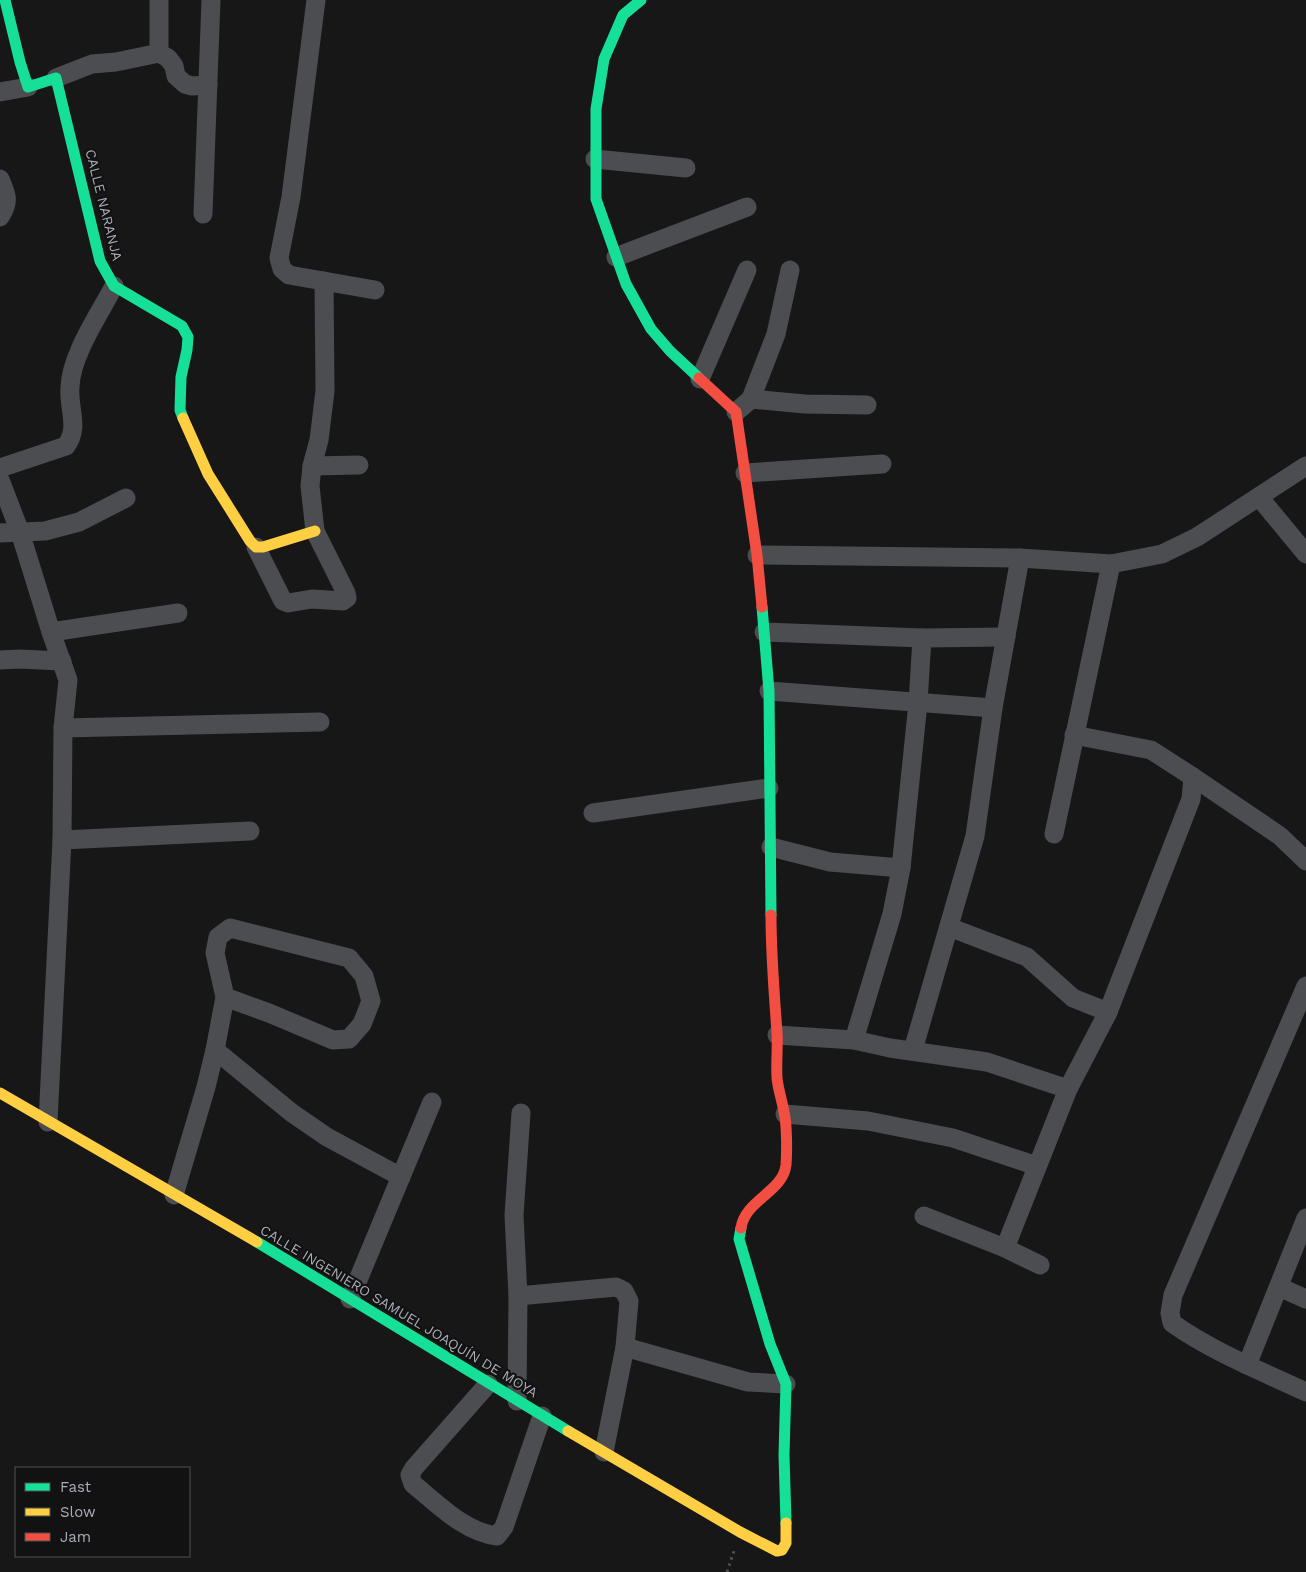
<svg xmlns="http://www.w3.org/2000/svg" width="1306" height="1572" viewBox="0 0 1306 1572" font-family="'Work Sans',sans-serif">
<rect width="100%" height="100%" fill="#171718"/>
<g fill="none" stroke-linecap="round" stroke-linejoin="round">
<!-- path -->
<path stroke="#4d4e51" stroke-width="3" stroke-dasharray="2.5 4" stroke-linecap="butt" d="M727,1572L734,1551"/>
<!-- street -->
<g stroke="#4c4d50" stroke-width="19">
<path d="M316,0L291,197L279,258L282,269L289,275L375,290"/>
<path d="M159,53V0"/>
<path d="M56,78L92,64L116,62L159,53L168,58L174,66L176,76L185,84L192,86L208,85"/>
<path d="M0,92L28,87"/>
<path d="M595,159L686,168"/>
<path d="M0,179C7,195 10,202 0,217"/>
<path d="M203,214L211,0"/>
<path d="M616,257L747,207"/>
<path d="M700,379L747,270"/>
<path d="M751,399L776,334L790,270"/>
<path d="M736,412L751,399L805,404L867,405"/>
<path d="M312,466L359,465"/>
<path d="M0,468L66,446C80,427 68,409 70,387C71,355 99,315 114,286"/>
<path d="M745,473L882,464"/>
<path d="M0,480L20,532L51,632L68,680L63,728L62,840L48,1122"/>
<path d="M1259,497L1306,554"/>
<path d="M0,533L45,531L79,522L126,498"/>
<path d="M256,547L283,601L288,603L312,599L343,601L347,598L346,593L315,531L310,486L312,466L319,440L325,391L324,281"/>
<path d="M757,555L1020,558L1111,564L1162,554L1197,537L1306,466"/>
<path d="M51,632L178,613"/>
<path d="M764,632L922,638L1006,637"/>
<path d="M0,660L19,659L62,661"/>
<path d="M769,691L993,708"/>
<path d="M63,728L320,722"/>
<path d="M1074,735L1151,750L1193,777L1280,836L1306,861"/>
<path d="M593,813L769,788"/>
<path d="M1054,834L1111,564"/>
<path d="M62,840L250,831"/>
<path d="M771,847L830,862L901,868"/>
<path d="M949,927L1027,957L1073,998L1108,1012"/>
<path d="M1306,986L1173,1295L1170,1313L1172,1323C1213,1352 1261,1371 1306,1392"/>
<path d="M777,1035L854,1040L890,1048L987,1062L1068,1089"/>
<path d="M854,1040L892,914L901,868L918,703L922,638"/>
<path d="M215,1050L292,1113L327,1137L401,1177"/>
<path d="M913,1050L975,836L993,708L1020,558"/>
<path d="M785,1114L868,1121L953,1138L1037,1166"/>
<path d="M174,1195L206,1087L215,1050L225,997L215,953L218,937L230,928L349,958L364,976L371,1001L362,1024L349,1039L333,1040L269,1013L225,997"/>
<path d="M924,1216L1005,1248L1040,1265"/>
<path d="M1005,1248L1068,1089L1108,1012L1191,799L1193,777"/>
<path d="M1279,1287L1306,1299"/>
<path d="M518,1296L514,1215L521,1113"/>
<path d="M350,1299L432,1102"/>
<path d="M1247,1365L1306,1218"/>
<path d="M488,1384L414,1468L410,1475L413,1484C438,1504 464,1532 497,1536L504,1527L542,1416"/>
<path d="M517,1401L518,1296L616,1287L624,1291L629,1301L625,1347L748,1382L786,1384"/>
<path d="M604,1452L625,1347"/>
</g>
<!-- fast -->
<g stroke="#16e098" stroke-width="11">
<path d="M5,0L20,62L28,87L56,78L100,261L114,286L182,326L188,337L187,350L181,377L180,410L183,418"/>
<path d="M641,0L623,15L604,59L596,109V199L626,284L651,329L670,351L699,378"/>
<path d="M762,607L769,691L771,915"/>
<path d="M741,1228L739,1239L770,1344L786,1384L784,1455L786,1523"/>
<path d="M257,1242L568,1431"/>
</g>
<!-- slow -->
<g stroke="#ffcf43" stroke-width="11">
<path d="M183,418L208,474L250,541L256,547H263L315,531"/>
<path d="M0,1093L257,1242"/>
<path d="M568,1431L740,1532L777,1551L782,1550L786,1543V1523"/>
</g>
<!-- jam -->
<g stroke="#f24e42" stroke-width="11">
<path d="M699,378L736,412L757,555L762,607"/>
<path d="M741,1228C745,1200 783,1192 786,1165C787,1152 787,1124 784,1112C782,1100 778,1089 777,1078C776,1063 778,1048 777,1032C774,993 771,954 771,915"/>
</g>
</g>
<g text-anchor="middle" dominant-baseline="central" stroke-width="4.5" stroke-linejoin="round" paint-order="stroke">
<!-- street labels -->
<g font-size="14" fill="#aaadb7" stroke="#121213">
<text transform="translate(104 205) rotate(76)">CALLE NARANJA</text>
<text transform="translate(399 1311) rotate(31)">CALLE INGENIERO SAMUEL JOAQUÍN DE MOYA</text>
</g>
</g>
<!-- legend -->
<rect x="15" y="1467" width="175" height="90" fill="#121213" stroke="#4f5055"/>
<rect x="25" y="1483" width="25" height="8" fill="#16e098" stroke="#4f5055"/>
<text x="60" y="1492" font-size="15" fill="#aaadb7">Fast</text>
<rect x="25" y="1508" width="25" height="8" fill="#ffcf43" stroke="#4f5055"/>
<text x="60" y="1517" font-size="15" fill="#aaadb7">Slow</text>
<rect x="25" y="1533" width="25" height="8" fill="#f24e42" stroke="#4f5055"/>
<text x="60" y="1542" font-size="15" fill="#aaadb7">Jam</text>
</svg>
